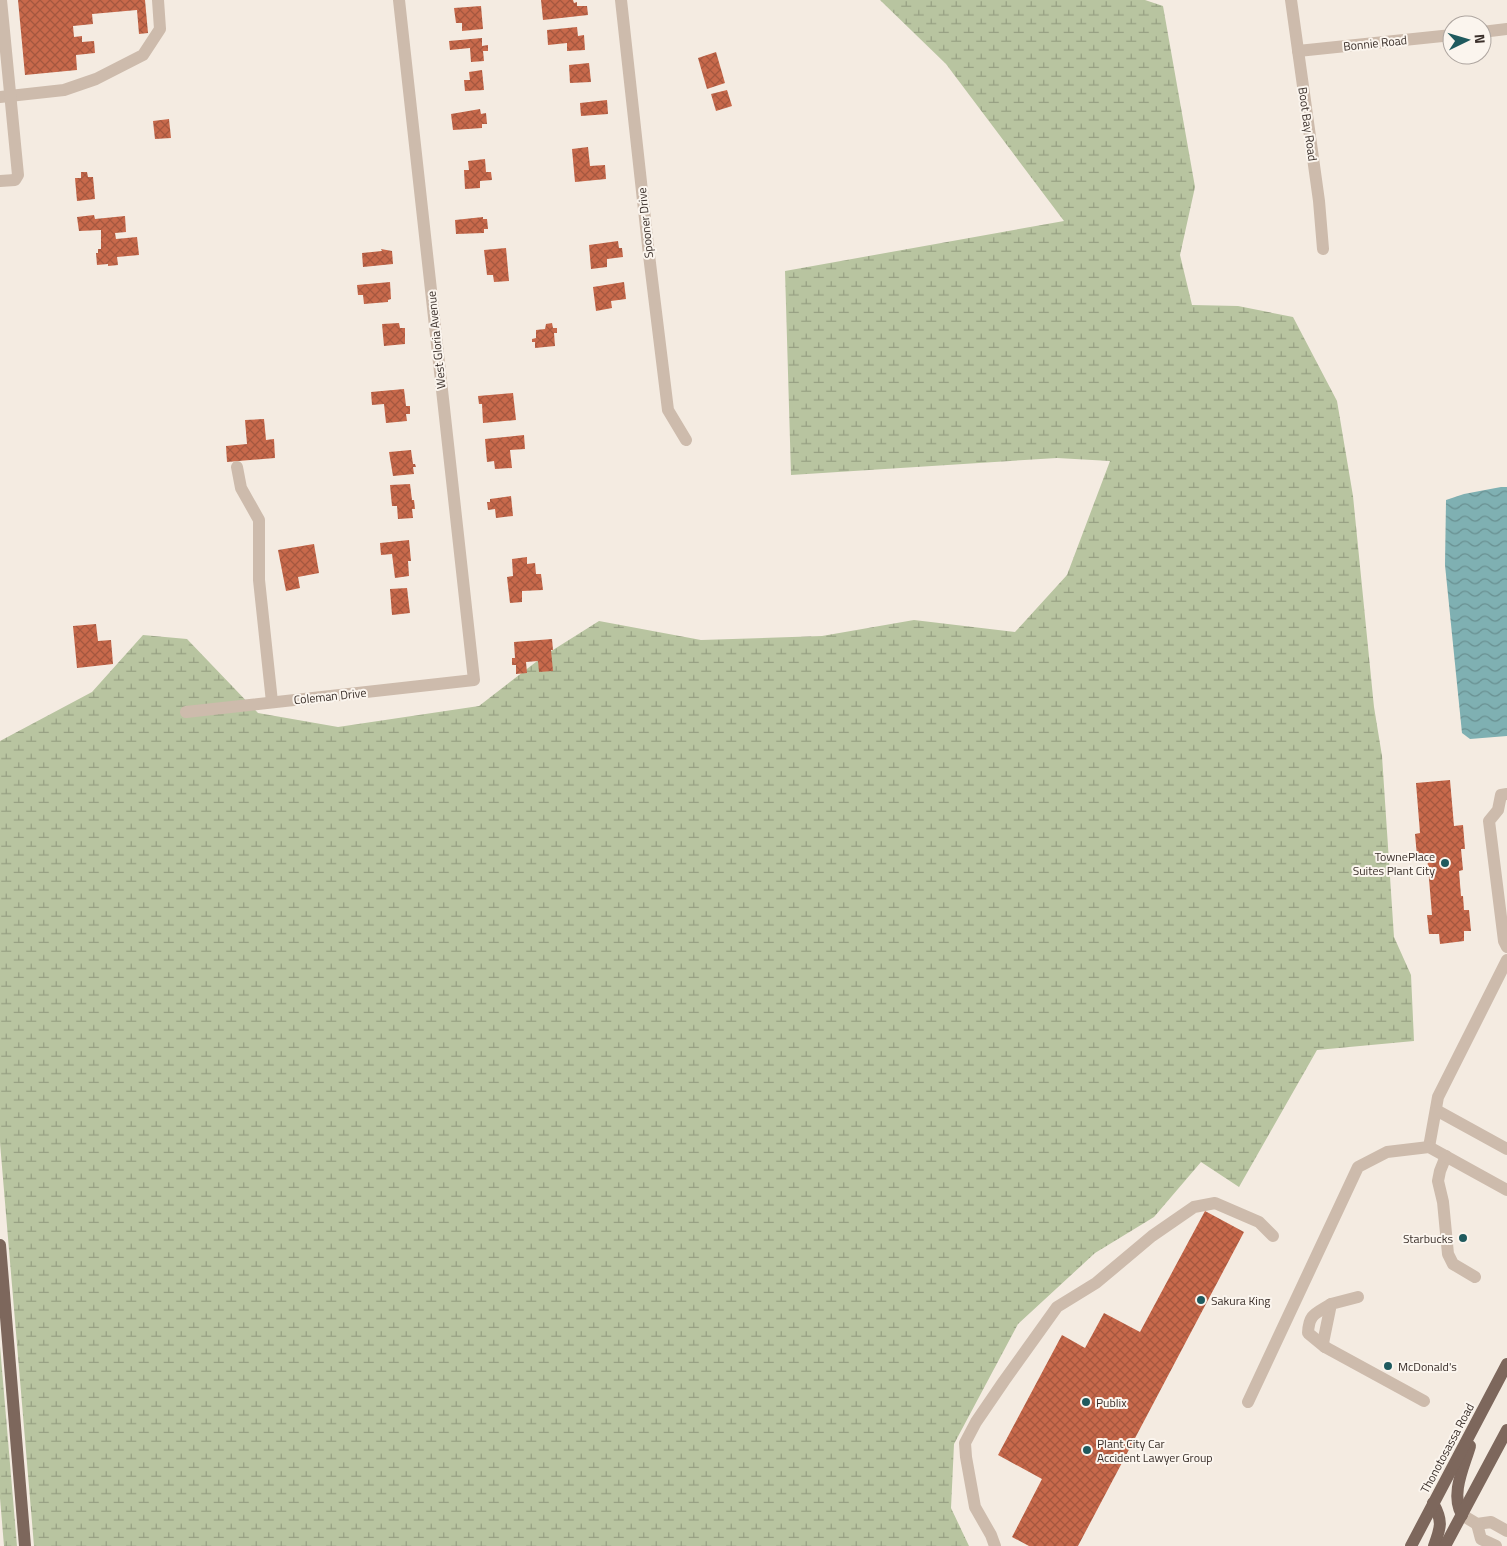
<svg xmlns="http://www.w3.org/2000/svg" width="1507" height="1546" viewBox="0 0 1507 1546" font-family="'Titillium Web',sans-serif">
<defs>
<pattern id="wetland-marsh" width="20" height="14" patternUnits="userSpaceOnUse" patternTransform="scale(1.25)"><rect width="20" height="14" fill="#b8c4a0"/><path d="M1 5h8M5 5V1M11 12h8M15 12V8" fill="none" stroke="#97a083"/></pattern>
<pattern id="water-waves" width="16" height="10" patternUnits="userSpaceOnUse" patternTransform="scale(1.25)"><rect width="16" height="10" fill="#7fb0b2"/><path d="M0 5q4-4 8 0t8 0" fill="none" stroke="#699091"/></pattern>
<pattern id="building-cross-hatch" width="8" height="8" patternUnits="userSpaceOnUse" patternTransform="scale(1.25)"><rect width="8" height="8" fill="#c8694b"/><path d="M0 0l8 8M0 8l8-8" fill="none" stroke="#a4573f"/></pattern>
</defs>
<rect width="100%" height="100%" fill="#f4ebe1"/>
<!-- wetland -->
<g fill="url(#wetland-marsh)">
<path d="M880,0H1145L1163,6L1195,187L1180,255L1192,305L1238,306L1293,317L1337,401L1353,496L1374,707L1382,756L1394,937L1411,975L1414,1041L1317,1050L1239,1187L1201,1162L1154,1217L1095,1253L1018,1324L954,1444L951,1508L969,1546H34L0,1143V741L92,692L143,635L187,639L258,713L338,727L479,706L545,655L599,621L701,640L822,636L914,620L1015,632L1067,575L1110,461L1057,458L791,475L785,271L1064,221L946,64Z"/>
<path d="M0,1346L17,1546H4L0,1498Z"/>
</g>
<!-- water -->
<path fill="url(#water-waves)" d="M1501,487H1507V736L1470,739L1462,733L1445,565L1446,500L1464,494Z"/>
<!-- building -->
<g fill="url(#building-cross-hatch)">
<path d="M18,0H145L148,33L139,34L137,10L92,14L93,24L73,26L74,37L82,36V42L94,41L95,53L76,55L77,70L25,75Z"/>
<path d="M541,0H573L574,3L577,2V6H587L588,15L543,20Z"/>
<path d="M481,6L483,29L462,31V23H456L454,8Z"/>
<path d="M577,27L578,36L584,35L585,50L567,51V43L548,45L547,30Z"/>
<path d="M482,38V46L488,45V51H483L484,61L471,62L470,48L450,50L449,41Z"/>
<path d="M716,52L725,83L707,89L698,58Z"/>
<path d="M589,63L591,82L570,83L569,65Z"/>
<path d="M482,70L484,90L465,91L464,80H470L469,72Z"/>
<path d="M727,90L732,106L716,111L711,94Z"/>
<path d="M607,100L608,114L581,116L580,103Z"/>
<path d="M480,109L481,114L486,113L487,124H482V128L453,130L451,114Z"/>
<path d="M169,119L171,138L155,139L153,121Z"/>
<path d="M588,147L590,166L605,165L606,179L575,182L572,149Z"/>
<path d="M485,159L486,172H491L492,180L480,181V188L465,189L464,170H469L468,161Z"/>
<path d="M81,172H87L88,177H93L95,199L77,201L75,178H81Z"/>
<path d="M94,215L95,219L125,216L126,232L115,233L116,239L137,237L139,255L117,257L118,265L108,266V264L97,265L96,253H98V249H101V230L79,231L77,217Z"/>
<path d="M483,217V219H487L488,229H484V233L456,234L455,220Z"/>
<path d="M618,241L619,248H622L623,257L607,259V267L591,269L589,245Z"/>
<path d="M506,248L509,281L494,282L493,275H487L484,250Z"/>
<path d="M381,249L392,251L393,264L363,267L362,253L382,251Z"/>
<path d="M390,282L391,299L388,300V302L364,304L363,295H358L357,285Z"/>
<path d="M624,282L626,299L611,301L612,308L596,311L593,287Z"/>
<path d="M399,323L400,328H405V344L384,346L382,324Z"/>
<path d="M552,323L553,328H557V333H554L555,346L535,348V342H532V339L536,338V330L545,329L546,324Z"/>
<path d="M404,389L406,406H410V414H406L407,421L386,423L384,404L372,405L371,392Z"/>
<path d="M513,393L516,420L483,423L482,404H479L478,396Z"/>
<path d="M264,419L266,440L274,439L275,458L227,462L226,446L247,444L245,420Z"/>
<path d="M524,435L525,449L510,450L512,468L495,469L494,461L487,462L485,439Z"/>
<path d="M411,450L413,464H415L416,467H413L414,474L393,476L389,452Z"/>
<path d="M410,484L412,500H414L415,509H412L413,518L398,519L397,506H392L390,485Z"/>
<path d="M511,496L513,516L496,518L495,509L488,510L487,502H490V499Z"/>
<path d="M409,540L411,561H408L409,576L395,578L392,554L381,555L380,543Z"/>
<path d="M314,544L319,573L298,577L300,588L286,591L278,550Z"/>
<path d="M527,557V564L535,563L536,574H541L543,590L522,591V602L510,603L507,577L513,576L512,559Z"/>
<path d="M407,588L410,613L392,615L390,589Z"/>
<path d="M96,624L98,641L111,640L113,664L77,668L73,626Z"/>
<path d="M552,639L553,650H551L553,671L539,672L538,661L526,662L527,673L516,674V665H512V658H515L514,642Z"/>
<path d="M1450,780L1454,826L1463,825L1465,849H1461L1463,870L1459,871L1461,896H1463L1464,910H1469L1471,931H1464V941L1440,944L1439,934H1429L1427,915H1432L1427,855L1417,856L1415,834L1420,833L1416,783Z"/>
<path d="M1205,1211L1244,1232L1078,1546H1029L1012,1537L1042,1479L998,1455L1062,1335L1085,1348L1104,1313L1140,1332Z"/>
</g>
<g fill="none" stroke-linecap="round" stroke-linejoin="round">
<!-- minor -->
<g stroke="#cdbbac" stroke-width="12">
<path d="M621,0L649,255L668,410L686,440"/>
<path d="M1291,0L1319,201L1323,249"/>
<path d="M1482,32L1507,29"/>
<path d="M1298,51L1452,35"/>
<path d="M0,97L64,90L96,79L143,55L160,29L158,0"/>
<path d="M0,181L15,180L18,175L1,0"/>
<path d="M237,467L241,488L259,520V580L272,702"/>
<path d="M186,712L474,680L399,0"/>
<path d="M1507,794L1501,795L1498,810L1489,821L1504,941L1507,947"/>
<path d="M1436,1110L1507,1149"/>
<path d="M1429,1147L1438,1097L1507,960"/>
<path d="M1446,1156L1440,1171L1438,1181L1443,1202L1448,1254L1453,1264L1475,1277"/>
<path d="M1358,1297L1331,1304L1323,1343L1325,1347L1424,1401"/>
<path d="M1325,1347L1308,1333C1309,1314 1315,1314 1331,1304"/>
<path d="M1248,1402L1358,1167L1387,1152L1429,1147L1507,1190"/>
<path d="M1462,1515L1477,1524L1491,1522L1507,1531"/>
<path d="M1477,1524L1481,1539L1496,1546"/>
<path d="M995,1546L991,1535L975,1507L966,1457L965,1443L976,1422L1004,1381L1057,1307L1096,1283L1152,1236L1194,1207L1215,1203L1259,1222L1273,1236"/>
</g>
<!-- major -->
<g stroke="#7d675c" stroke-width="12">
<path d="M0,1245L25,1546"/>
<path d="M1433,1503C1443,1521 1441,1527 1434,1546"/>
<path d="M1462,1515C1450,1494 1464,1467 1470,1446"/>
<path d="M1411,1546L1507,1364"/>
<path d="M1445,1546L1507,1430"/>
</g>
</g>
<!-- markers -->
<g fill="#1f5a5e" stroke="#fbf5ee" stroke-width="2">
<circle cx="1445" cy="863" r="5"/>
<circle cx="1463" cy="1238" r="5"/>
<circle cx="1201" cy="1300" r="5"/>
<circle cx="1388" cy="1366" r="5"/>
<circle cx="1086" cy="1402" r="5"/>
<circle cx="1087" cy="1450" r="5"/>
</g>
<g text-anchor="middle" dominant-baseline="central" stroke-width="4" stroke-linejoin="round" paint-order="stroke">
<!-- street labels -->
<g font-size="12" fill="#3b302b" stroke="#fbf5ee">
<text transform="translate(1375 43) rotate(-6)">Bonnie Road</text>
<text transform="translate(1308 124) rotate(82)">Boot Bay Road</text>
<text transform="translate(645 223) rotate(-96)">Spooner Drive</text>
<text transform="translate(436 340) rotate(-96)">West Gloria Avenue</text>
<text transform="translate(330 696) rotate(-6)">Coleman Drive</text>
<text transform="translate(1447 1448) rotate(-62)">Thonotosassa Road</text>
</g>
<!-- poi labels -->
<g font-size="12" fill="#3b302b" stroke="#fbf5ee" text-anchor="start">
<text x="1435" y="856" text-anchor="end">TownePlace<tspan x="1435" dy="14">Suites Plant City</tspan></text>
<text x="1453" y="1238" text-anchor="end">Starbucks</text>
<text x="1211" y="1300">Sakura King</text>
<text x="1398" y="1366">McDonald's</text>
<text x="1096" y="1402">Publix</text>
<text x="1097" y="1443">Plant City Car<tspan x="1097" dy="14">Accident Lawyer Group</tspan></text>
</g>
</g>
<!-- north arrow -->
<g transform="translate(1467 40) rotate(85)"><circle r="24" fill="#fbf5ee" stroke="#aea6a0"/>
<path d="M0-4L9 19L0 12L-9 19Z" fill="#1f5a5e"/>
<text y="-8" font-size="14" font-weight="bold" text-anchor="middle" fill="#3b302b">N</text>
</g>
</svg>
